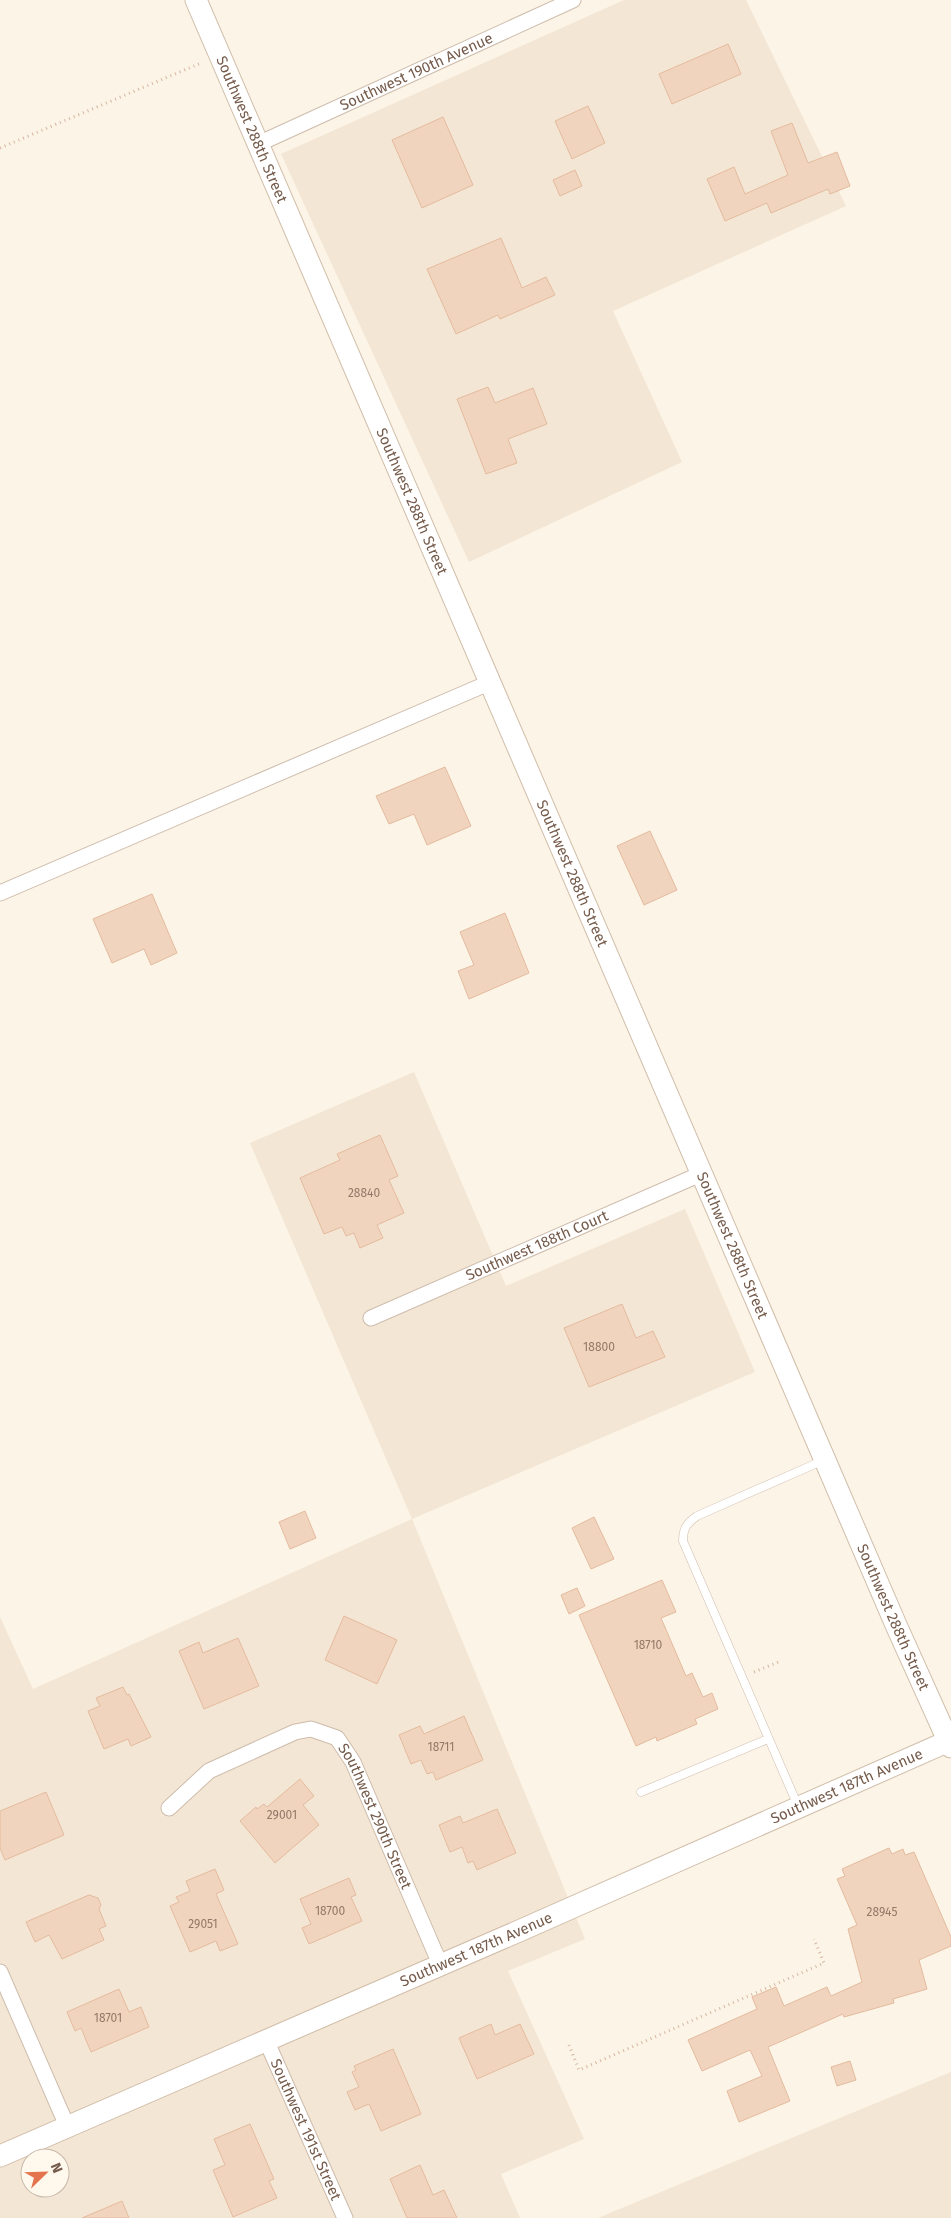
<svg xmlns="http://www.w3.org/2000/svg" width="951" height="2218" viewBox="0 0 951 2218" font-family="'Fira Sans',sans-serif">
<rect width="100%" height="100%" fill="#fcf4e6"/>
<!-- residential -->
<g fill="#f4e6d4" fill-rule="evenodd">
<path d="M624,0H746L846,206L613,311L682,462L469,562L281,154Z"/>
<path d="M414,1072L506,1286L685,1209L755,1372L412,1519L585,1939L508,1971L584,2139L501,2174L520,2218H0V1617L33,1689L412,1519L250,1143ZM30,2158H60V2188H30Z"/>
<path d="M951,2072V2218H598Z"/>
</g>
<!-- building -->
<g fill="#f1d4be" stroke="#e4bb9e">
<path d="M728,44L741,74L672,104L659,74Z"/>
<path d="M588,106L605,143L572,159L555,121Z"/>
<path d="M443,117L473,185L422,208L392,140Z"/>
<path d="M792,123L808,163L837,152L850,186L830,194L828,189L771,213L767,203L725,221L707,179L734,167L745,194L788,175L771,131Z"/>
<path d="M575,170L582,186L560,196L553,180Z"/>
<path d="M501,238L522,288L546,277L555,295L500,319L498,315L456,334L427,269Z"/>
<path d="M488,387L495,403L533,388L547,424L508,439L517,463L486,474L457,399Z"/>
<path d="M445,767L471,826L427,845L414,814L389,824L376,796Z"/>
<path d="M650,831L677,890L644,905L617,846Z"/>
<path d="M152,894L177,953L151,965L144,949L112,963L93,919Z"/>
<path d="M505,913L529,973L469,999L458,971L474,965L460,932Z"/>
<path d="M380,1135L398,1176L389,1180L404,1213L377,1225L383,1238L360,1248L354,1233L346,1236L342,1227L324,1234L300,1178L340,1160L337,1154Z"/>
<path d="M622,1304L636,1338L653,1331L665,1357L589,1387L564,1328Z"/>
<path d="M305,1511L316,1538L290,1549L279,1522Z"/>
<path d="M594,1517L614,1559L591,1569L572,1528Z"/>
<path d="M662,1580L676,1612L661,1618L686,1676L692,1673L703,1697L712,1693L718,1709L695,1719L697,1724L657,1741L656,1737L636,1746L579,1615Z"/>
<path d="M577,1588L585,1606L569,1614L561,1595Z"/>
<path d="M344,1616L397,1640L377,1684L325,1660Z"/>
<path d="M238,1638L259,1686L204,1709L179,1651L199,1642L203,1653Z"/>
<path d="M123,1687L127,1695L129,1694L151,1737L131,1746L128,1739L104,1749L88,1711L100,1706L96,1698Z"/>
<path d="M464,1716L483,1760L436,1780L433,1772L427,1774L421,1760L411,1764L399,1735L420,1726L424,1734Z"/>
<path d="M300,1779L314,1796L303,1805L319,1825L275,1863L240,1821L256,1807L257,1809L264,1804L267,1807Z"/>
<path d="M46,1792L64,1835L5,1860L0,1848V1811Z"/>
<path d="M497,1809L516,1853L477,1870L473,1861L468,1863L462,1847L450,1852L439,1825L460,1816L463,1823Z"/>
<path d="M889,1848L892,1854L903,1849L905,1855L914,1852L951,1937V1946L919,1960L927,1989L893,1999L894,2003L844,2017L843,2014L768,2047L790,2101L739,2122L727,2091L762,2076L750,2050L702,2071L688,2040L757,2009L752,1997L776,1987L784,2006L827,1987L831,1996L862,1982L848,1929L857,1925L837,1879L845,1876L842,1869Z"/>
<path d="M215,1869L224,1890L216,1894L238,1944L220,1951L216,1941L190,1952L170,1906L179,1902L176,1897L190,1891L186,1881Z"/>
<path d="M349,1878L356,1895L351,1897L362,1921L309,1944L302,1928L311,1924L300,1899Z"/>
<path d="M89,1895L98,1898L101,1905L99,1909L106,1926L99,1929L104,1940L62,1959L49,1935L35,1942L26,1922Z"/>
<path d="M119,1989L129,2012L141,2007L149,2027L91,2052L81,2028L75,2031L67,2012Z"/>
<path d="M491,2024L495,2035L520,2024L534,2054L477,2079L459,2038Z"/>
<path d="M393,2049L421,2114L381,2131L369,2104L355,2110L347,2092L359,2087L352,2072L356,2070L354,2066Z"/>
<path d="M850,2061L856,2080L837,2086L831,2067Z"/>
<path d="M250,2124L274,2179L269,2181L277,2198L233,2217L213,2170L225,2165L214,2139Z"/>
<path d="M420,2165L433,2195L444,2190L457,2218H407L390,2179Z"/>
<path d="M122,2201L129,2218H82Z"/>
</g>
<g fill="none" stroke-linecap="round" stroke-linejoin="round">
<defs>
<g id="lane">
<path d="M641,1792L768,1739"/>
<path d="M798,1806L683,1541C683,1528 687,1523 697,1516L824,1460"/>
</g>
<g id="street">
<path id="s1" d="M258,144L573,0"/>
<path d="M0,893L491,682"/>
<path id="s2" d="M371,1318L703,1173"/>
<path id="s3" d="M169,1808L209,1771L295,1732L311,1729L337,1738L353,1762L440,1964"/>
<path d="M0,1972L67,2126"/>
<path id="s4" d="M266,2040L345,2218"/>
</g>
<g id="secondary">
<path id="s5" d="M196,0L896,1625L951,1747"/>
<path id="s6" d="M0,2156L519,1931L951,1740"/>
</g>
</defs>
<!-- lane casing -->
<use href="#lane" stroke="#cebcac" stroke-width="9"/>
<!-- street casing -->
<use href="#street" stroke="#cebcac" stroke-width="17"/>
<!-- secondary casing -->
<use href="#secondary" stroke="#d1bda9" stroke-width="23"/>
<!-- path -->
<g stroke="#d6b7a1" stroke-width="3" stroke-dasharray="1 4" stroke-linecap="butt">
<path d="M0,148L201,63"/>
<path d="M754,1672L781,1661"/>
<path d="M569,2045L579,2070L824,1963L814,1939"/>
</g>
<!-- lane -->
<use href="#lane" stroke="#fff" stroke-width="8"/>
<!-- street -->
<use href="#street" stroke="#fff" stroke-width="15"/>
<!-- secondary -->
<use href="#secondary" stroke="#fff" stroke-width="21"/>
</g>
<g text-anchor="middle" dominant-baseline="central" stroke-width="4" stroke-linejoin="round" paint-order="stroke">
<!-- number labels -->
<g font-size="12" fill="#947968">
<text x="364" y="1193">28840</text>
<text x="599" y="1347">18800</text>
<text x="648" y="1645">18710</text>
<text x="441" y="1747">18711</text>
<text x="282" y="1815">29001</text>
<text x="330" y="1911">18700</text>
<text x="882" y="1912">28945</text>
<text x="203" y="1924">29051</text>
<text x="108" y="2018">18701</text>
</g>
<!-- street labels -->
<g font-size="15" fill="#755b4b" stroke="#fff8ec">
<text stroke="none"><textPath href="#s1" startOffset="174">Southwest 190th Avenue</textPath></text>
<text stroke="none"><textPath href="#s5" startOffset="141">Southwest 288th Street</textPath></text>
<text stroke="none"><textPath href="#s5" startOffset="546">Southwest 288th Street</textPath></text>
<text stroke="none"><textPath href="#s5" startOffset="951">Southwest 288th Street</textPath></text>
<text stroke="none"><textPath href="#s2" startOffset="181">Southwest 188th Court</textPath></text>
<text stroke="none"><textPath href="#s5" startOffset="1356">Southwest 288th Street</textPath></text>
<text stroke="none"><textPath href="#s5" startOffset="1761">Southwest 288th Street</textPath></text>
<text stroke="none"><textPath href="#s6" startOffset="924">Southwest 187th Avenue</textPath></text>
<text stroke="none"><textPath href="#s3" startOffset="280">Southwest 290th Street</textPath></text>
<text stroke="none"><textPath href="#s6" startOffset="519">Southwest 187th Avenue</textPath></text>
<text stroke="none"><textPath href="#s4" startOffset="98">Southwest 191st Street</textPath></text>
</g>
</g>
<!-- north arrow -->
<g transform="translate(45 2173) rotate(67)"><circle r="24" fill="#fff8ec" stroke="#c8b9ac"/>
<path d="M0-4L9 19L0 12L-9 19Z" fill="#e4744d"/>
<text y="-8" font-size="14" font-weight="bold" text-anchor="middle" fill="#755b4b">N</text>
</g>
</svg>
